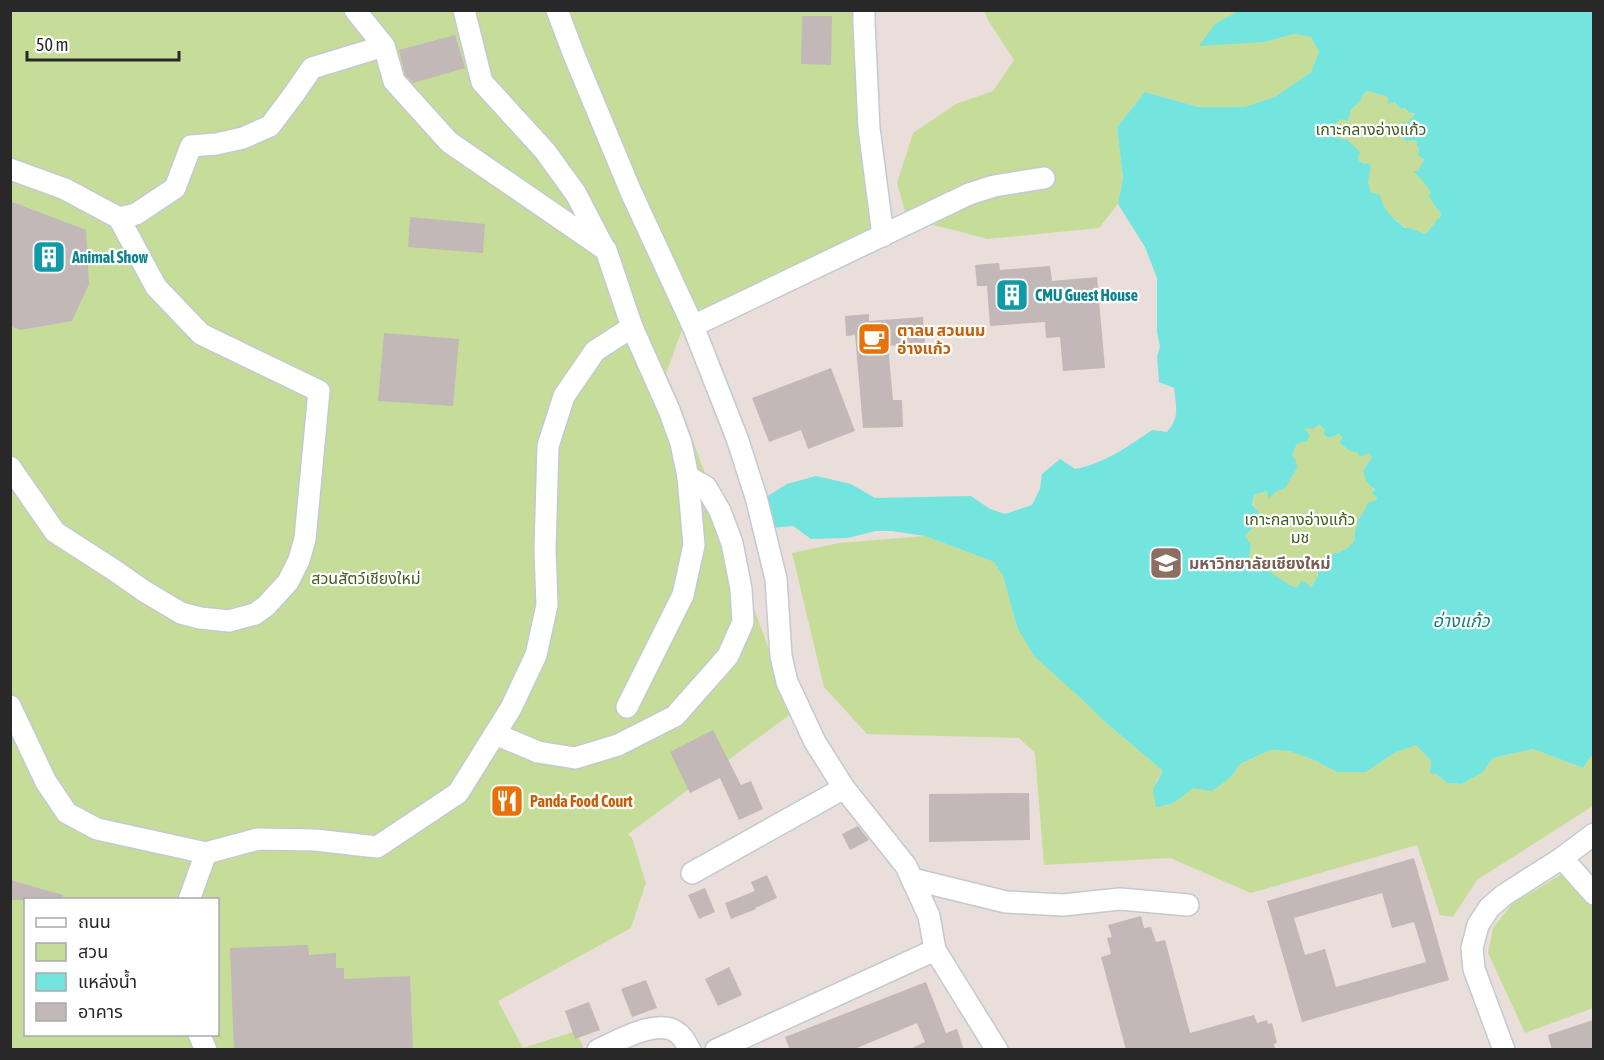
<svg xmlns="http://www.w3.org/2000/svg" width="1604" height="1060" viewBox="0 0 1604 1060" font-family="'Asap Condensed','Noto Sans Thai',sans-serif">
<rect width="100%" height="100%" fill="#e9deda"/>
<!-- green -->
<g fill="#c6dd9a" fill-rule="evenodd">
<path d="M10,11H856L857,88L876,251L688,313L666,374L683,413L792,713L628,834L632,838L646,883L631,928L498,1001L523,1048L576,1031L584,1049H11ZM26,900H218V1034H26Z"/>
<path d="M984,11H1239L1215,24L1265,42L1294,34L1311,37L1319,52L1311,72L1275,97L1244,107H1199L1145,92L1117,127L1123,178L1118,204L1099,228L987,239L958,231L907,219L897,183L913,133L956,104L993,91L1014,60L988,20Z"/>
<path d="M1367,91L1388,97L1401,109L1405,108L1410,113L1416,115L1407,125L1403,123L1397,128L1403,134V138L1407,141L1416,140L1417,146L1424,161L1418,171H1414C1420,176 1426,184 1430,191C1434,199 1432,207 1441,213L1440,218L1434,226L1431,227L1426,234L1410,228H1406L1387,213L1375,194L1371,192L1368,182L1370,169L1359,161L1352,145L1348,140L1336,138C1333,130 1334,126 1340,118L1348,121L1351,110L1362,99V96Z"/>
<path d="M1319,424L1325,430L1323,434L1329,438L1339,434L1357,451L1369,453L1373,457C1353,480 1371,477 1377,497L1375,501L1365,508L1364,513L1357,522L1360,525L1354,531L1355,539C1350,548 1343,551 1333,554L1330,561L1325,563L1319,576L1310,587L1305,584L1297,588L1288,584L1249,558L1251,545L1245,536L1253,528L1251,520L1254,495L1267,491L1268,498L1277,491L1285,488L1292,455L1297,444L1307,441L1303,428Z"/>
<path d="M925,536L994,562L1003,576L1017,627L1105,722L1163,771L1156,782V806H1166L1181,798L1193,788L1231,777L1240,764L1270,750L1289,751L1314,760L1337,772H1366L1394,753L1416,744L1431,761L1436,774L1447,783L1462,784L1483,772L1493,758L1533,749L1583,768L1591,756H1593V806L1477,880L1453,917L1440,915L1417,845L1251,893L1170,858L1044,865L1035,753L1019,738L867,734L824,687L792,553L839,543Z"/>
<path d="M1562,874L1593,905V1008L1525,1033L1488,953L1493,928L1512,904Z"/>
</g>
<!-- water -->
<path fill="#73e5de" fill-rule="evenodd" d="M1240,10L1593,11L1594,756H1591L1583,768L1533,749L1493,758L1483,772L1462,784L1447,783L1436,774L1430,773L1431,761L1416,745L1394,753L1366,772H1337L1314,760L1289,751L1270,750L1240,764L1231,777L1212,791L1193,788C1181,798 1173,806 1156,807L1153,789L1163,771L1105,722L1086,703L1034,656L1017,627L1003,576L994,562L925,536L892,531H875L848,538L811,539L793,526L771,528L763,499L787,484L816,476L851,484L875,498L971,496L990,509L1005,514L1032,505L1040,489L1042,474L1060,459L1075,469C1103,464 1129,446 1152,430L1167,432C1180,418 1176,405 1174,388L1159,382L1157,357L1160,346L1157,332V278L1145,247L1118,204L1123,178L1117,127L1145,92L1199,107H1244L1275,97L1311,72L1319,52L1311,37L1294,34L1265,42L1199,46L1215,24ZM1367,91L1388,97V104L1394,102L1401,109L1405,108L1410,113L1415,114L1407,124L1403,122L1397,128L1403,134V138L1407,141L1416,140L1417,146L1419,149L1418,155L1424,160L1418,171H1413C1420,177 1426,184 1431,193L1428,196C1434,201 1433,207 1441,213L1440,218L1436,220L1434,226L1431,227L1426,234L1410,228H1405C1393,218 1383,211 1380,195L1371,192L1368,182L1371,166L1369,163L1364,164L1359,161L1358,157L1360,152L1348,140L1337,138L1339,134L1334,131L1335,125L1340,119L1348,121L1351,110L1362,99V96ZM1319,424L1325,430L1323,434L1329,438L1339,434L1343,438L1339,442L1350,451L1357,452L1360,457L1369,453L1372,457L1363,471L1366,481L1375,490L1372,493L1377,498L1375,501L1369,502C1364,509 1363,516 1356,522L1359,525C1354,529 1354,532 1355,539C1350,548 1343,551 1333,554L1330,561L1318,567V576L1311,587L1302,580L1297,588L1288,584L1249,558L1251,545L1245,536L1253,528L1251,520L1260,514L1252,505L1254,495L1267,491L1268,499L1277,491L1285,488L1297,468L1296,461L1292,455L1297,444L1307,441L1310,435L1304,428L1313,429Z"/>
<!-- building -->
<g fill="#c1b8b7" fill-rule="evenodd">
<path d="M802,16H832L831,65L801,64Z"/>
<path d="M455,35L465,68L413,83L405,75L399,50Z"/>
<path d="M10,201L86,230L89,284L72,321L20,330L10,326Z"/>
<path d="M410,217L485,224L483,253L408,247Z"/>
<path d="M999,263L1000,270L1050,266L1052,281L1097,277L1105,368L1063,371L1060,337L1046,338L1045,322L990,326L987,286H977L975,265Z"/>
<path d="M869,314V321L923,317L925,343L888,346L893,400H902L903,427L863,428L855,335L846,336L845,316Z"/>
<path d="M384,333L459,339L453,406L378,401Z"/>
<path d="M831,368L855,431L808,449L801,430L769,442L752,398Z"/>
<path d="M713,730L741,785L751,781L763,809L739,820L720,778L690,793L670,752Z"/>
<path d="M1029,793L1030,840L929,842V794Z"/>
<path d="M858,826L869,840L850,850L842,834Z"/>
<path d="M1414,858L1449,980L1302,1022L1267,901ZM1382,893L1392,928L1414,922L1426,962L1336,987L1325,949L1305,955L1294,918Z"/>
<path d="M767,875L777,898L755,908L756,909L731,919L725,903L755,891L751,882Z"/>
<path d="M10,880L63,895V900H10Z"/>
<path d="M705,888L715,912L699,919L688,895Z"/>
<path d="M1141,916L1144,928L1151,927L1156,942L1165,940L1190,1033L1254,1015L1257,1023L1267,1020L1268,1024L1272,1023L1277,1043L1274,1044L1275,1050H1126L1101,957L1111,954L1107,938L1112,937L1108,925Z"/>
<path d="M308,945L309,955L336,953V968H344V979L410,976L413,1050H234L230,948Z"/>
<path d="M729,967L742,995L718,1006L705,979Z"/>
<path d="M646,980L657,1008L632,1017L621,989Z"/>
<path d="M926,982L946,1033L957,1029L964,1050H908L925,1042L917,1023L852,1050H790L785,1037Z"/>
<path d="M589,1002L600,1030L575,1039L565,1011Z"/>
<path d="M1593,1020V1050H1552L1548,1035Z"/>
</g>
<g fill="none" stroke-linecap="round" stroke-linejoin="round">
<defs>
<g id="minor">
<path d="M464,10L482,82L545,151L576,194L603,246"/>
<path d="M557,10L574,55L631,192L693,326L737,438L756,497L776,579L781,656L787,682L815,742L844,788L906,866L929,916L935,950L997,1050"/>
<path d="M864,10V23L869,128L883,236"/>
<path d="M10,169L65,189L119,218L156,287L201,334L319,391L305,539L299,560L288,582L266,606L255,614L229,621L200,618L181,613L144,591L114,570L55,532L10,467"/>
<path d="M119,218L136,214L175,188L191,146L216,144L243,138L270,126L294,94L312,68L384,46"/>
<path d="M693,326L969,194L994,186L1044,178"/>
<path d="M10,706L46,782L67,813L97,829L206,853"/>
<path d="M627,707L683,595L694,545L688,477L681,443L669,410L632,327"/>
<path d="M495,734L538,752L575,758L618,745L675,716L728,656L743,622L741,589L732,543L720,511L706,487L688,477"/>
<path d="M1562,858L1594,894"/>
<path d="M692,873L844,788"/>
<path d="M912,879L1006,902L1063,905L1120,899L1188,905"/>
<path d="M189,900L206,853L258,839L315,840L377,847L458,793L511,708L536,655L547,605L545,550L548,446L564,396L595,351L632,327L606,250L449,142L394,81L384,46L355,10"/>
<path d="M199,1034L206,1050"/>
<path d="M598,1050C618,1041 660,1016 679,1034C684,1038 687,1045 690,1050"/>
<path d="M716,1050L935,950"/>
<path d="M1504,1050L1474,969L1472,948L1478,925L1489,908L1504,895L1562,858L1594,834"/>
</g>
</defs>
<!-- minor casing -->
<use href="#minor" stroke="#c2cad1" stroke-width="24"/>
<!-- minor -->
<use href="#minor" stroke="#fff" stroke-width="21"/>
</g>
<!-- icons -->
<defs>
<symbol id="building-square" viewBox="-11 -11 22 22"><rect x="-9" y="-9" width="18" height="18" rx="4" fill="#0f9aa8" stroke="#fff"/><path d="M-4-6H4V6H1V3H-1V6H-4ZM-2.5-4.3h1.7v1.8h-1.7ZM.8-4.3h1.7v1.8H.8ZM-2.5-1h1.7V.8h-1.7ZM.8-1h1.7V.8H.8Z" fill="#fff"/></symbol>
<symbol id="cafe-square" viewBox="-11 -11 22 22"><rect x="-9" y="-9" width="18" height="18" rx="4" fill="#e8710a" stroke="#fff"/><path d="M-5.5-4.5H6V0H3Q3 3.5 0 3.5H-2.5Q-5.5 3.5-5.5 0ZM3-3.2v2h1.7v-2ZM-6 4.5H4V6H-6Z" fill="#fff"/></symbol>
<symbol id="university-square" viewBox="-11 -11 22 22"><rect x="-9" y="-9" width="18" height="18" rx="4" fill="#8d6e63" stroke="#fff"/><path d="M0-5L7-2L0 1L-7-2ZM-4 1L0 2.5L4 1V4Q0 6-4 4Z" fill="#fff"/></symbol>
<symbol id="restaurant-square" viewBox="-11 -11 22 22"><rect x="-9" y="-9" width="18" height="18" rx="4" fill="#e8710a" stroke="#fff"/><path d="M-5-6h1v4h1v-4h1v4h1v-4h1v5L-1.5 .5V6h-2V.5L-5-1ZM5-6V6H3V1.5H1.5Q1.5-4 5-6Z" fill="#fff"/></symbol>
</defs>
<g fill-rule="evenodd">
<use href="#building-square" x="30" y="238" width="38" height="38"/>
<use href="#building-square" x="993" y="276" width="38" height="38"/>
<use href="#cafe-square" x="855" y="320" width="38" height="38"/>
<use href="#university-square" x="1147" y="544" width="38" height="38"/>
<use href="#restaurant-square" x="488" y="782" width="38" height="38"/>
</g>
<g text-anchor="middle" dominant-baseline="central" stroke-width="4.5" stroke-linejoin="round" paint-order="stroke">
<!-- park labels -->
<g font-size="16" fill="#405e1e" stroke="#fff">
<text x="1371" y="129">เกาะกลางอ่างแก้ว</text>
<text x="1300" y="519">เกาะกลางอ่างแก้ว<tspan x="1300" dy="18">มช</tspan></text>
<text x="366" y="578">สวนสัตว์เชียงใหม่</text>
</g>
<!-- culture labels -->
<g font-size="16" font-weight="bold" fill="#0d838f" stroke="#fff" text-anchor="start">
<text x="72" y="257">Animal Show</text>
<text x="1035" y="295">CMU Guest House</text>
</g>
<!-- food labels -->
<g font-size="16" font-weight="bold" fill="#c56008" stroke="#fff" text-anchor="start">
<text x="897" y="330">ตาลน สวนนม<tspan x="897" dy="18">อ่างแก้ว</tspan></text>
<text x="530" y="801">Panda Food Court</text>
</g>
<!-- education labels -->
<g font-size="16" font-weight="bold" fill="#785e54" stroke="#fff" text-anchor="start">
<text x="1189" y="563">มหาวิทยาลัยเชียงใหม่</text>
</g>
<!-- water labels -->
<g font-size="18" font-style="italic" fill="#167f81" stroke="#fff">
<text x="1461" y="620">อ่างแก้ว</text>
</g>
</g>
<!-- border -->
<rect width="1604" height="1060" fill="none" stroke="#282828" stroke-width="24"/>
<!-- legend -->
<rect x="24" y="898" width="195" height="138" fill="#ffffff" stroke="#a9a9a9" stroke-width="1.5"/>
<rect x="36" y="918" width="30" height="9" fill="#ffffff" stroke="#a9a9a9" stroke-width="1.5"/>
<text x="78" y="928" font-size="18" fill="#282828">ถนน</text>
<rect x="36" y="943" width="30" height="18" fill="#c6dd9a" stroke="#a9a9a9" stroke-width="1.5"/>
<text x="78" y="958" font-size="18" fill="#282828">สวน</text>
<rect x="36" y="973" width="30" height="18" fill="#73e5de" stroke="#a9a9a9" stroke-width="1.5"/>
<text x="78" y="988" font-size="18" fill="#282828">แหล่งน้ำ</text>
<rect x="36" y="1003" width="30" height="18" fill="#c1b8b7" stroke="#a9a9a9" stroke-width="1.5"/>
<text x="78" y="1018" font-size="18" fill="#282828">อาคาร</text>
<!-- scale -->
<path d="M27 51v9h152v-9" fill="none" stroke="#282828" stroke-width="3"/>
<text x="36" y="51" font-size="18" fill="#282828" stroke="#ffffff" stroke-width="4.5" paint-order="stroke">50 m</text>
</svg>
